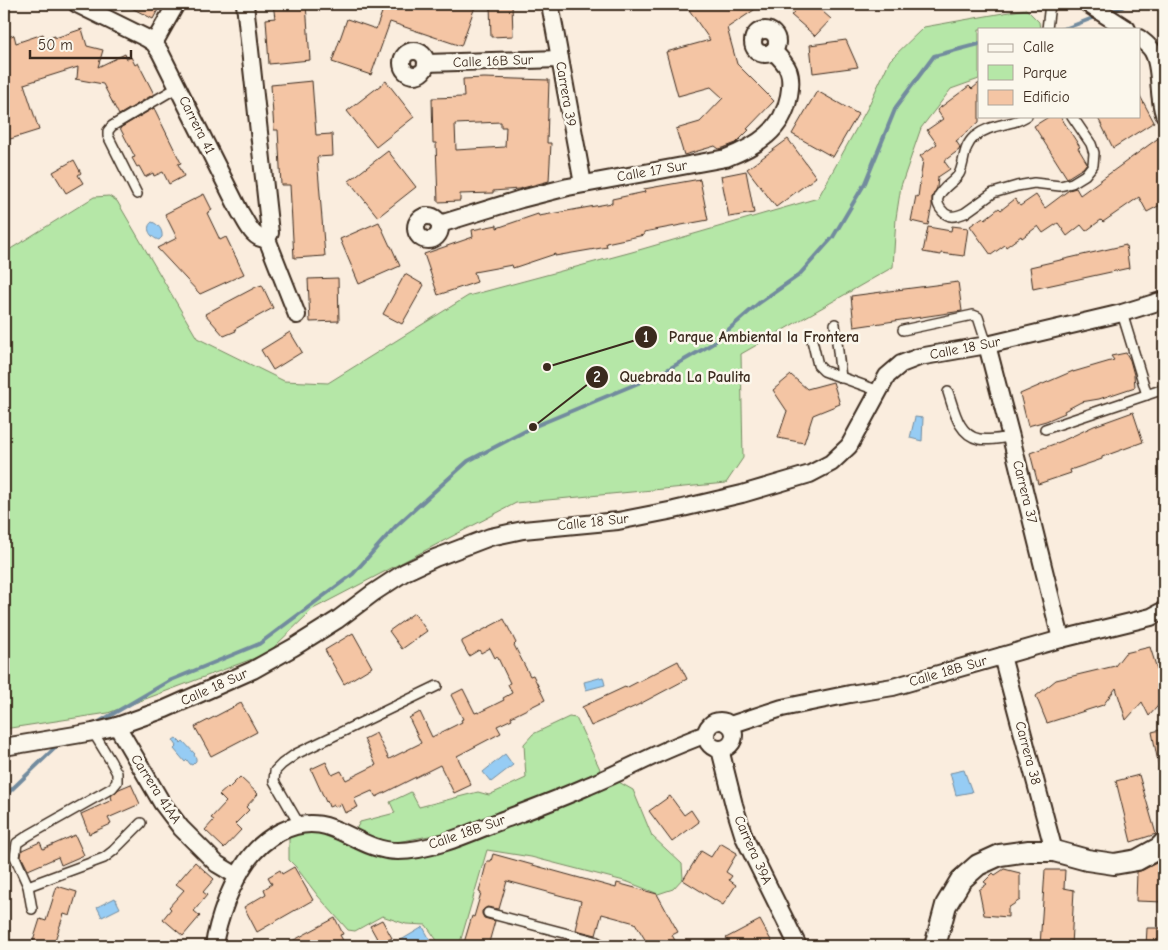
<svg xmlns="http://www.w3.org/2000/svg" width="1168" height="950" viewBox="0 0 1168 950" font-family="'Comic Neue',sans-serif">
<rect width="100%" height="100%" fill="#faedde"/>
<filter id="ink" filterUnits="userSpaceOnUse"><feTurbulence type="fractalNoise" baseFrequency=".02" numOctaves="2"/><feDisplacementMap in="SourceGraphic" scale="10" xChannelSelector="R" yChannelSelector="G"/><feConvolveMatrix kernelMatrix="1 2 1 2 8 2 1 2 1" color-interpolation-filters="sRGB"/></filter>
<g filter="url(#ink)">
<!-- green -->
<g fill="#b5e7a7" stroke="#788862">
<path d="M1026,9L1039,22L1040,29H979V79L951,89L921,128L901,186L896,218L893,267L741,354L743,458L726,483L516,503L313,609L268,653L108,713L4,729V253L94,197L109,196L117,201L197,338L284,381L328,383L468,296L632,252L818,198L867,109L890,60L924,27Z"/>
<path d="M569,717L576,718L600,769L597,775L455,831L387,844L355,831L360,822L395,813L390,802L411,792L419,807L478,792L489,795L526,778L524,744L533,734Z"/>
<path d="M617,781L633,790L652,836L682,864L683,878L673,889L658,894L628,882L531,857L487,850L459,946H441L426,925L406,924L382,916L355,931L348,930L318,896L296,867L289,860V836L303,828L321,830L391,859L443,852L476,833Z"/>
</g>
<!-- water -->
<g fill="#96ccf4" stroke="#728b9e">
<path d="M152,222C158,224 163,230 162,237L159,240C151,238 144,228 152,222Z"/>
<path d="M915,417L923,418L922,441L910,438Z"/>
<path d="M603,677L605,685L586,690L584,682Z"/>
<path d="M176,738L181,743L183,741L195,754L194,755L196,758V761L192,765L190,764L187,760L185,762L174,749L177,746L173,740Z"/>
<path d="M505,754L513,765L491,782L483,772Z"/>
<path d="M964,770L972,792L956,795L950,773Z"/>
<path d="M115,898L120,908L102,917L97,907Z"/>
<path d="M423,927L433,945L431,946H391Z"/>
</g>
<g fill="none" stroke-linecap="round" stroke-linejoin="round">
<!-- stream -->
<g stroke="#728b9e" stroke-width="4">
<path d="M1110,12L1122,7L1125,4"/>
<path d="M1063,29L1067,28L1098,16"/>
<path d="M99,722L169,681L259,644L353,574L395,527L468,461L533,427L660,374L712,344L759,303L799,275L833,237L865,183L896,107L934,56L979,44"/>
<path d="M4,801L8,793L57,746"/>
</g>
</g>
<!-- building -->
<g fill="#f4c5a4" stroke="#3b2a1e" fill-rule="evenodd">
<path d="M124,4H161L153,19Z"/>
<path d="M273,4H306L310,60L269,64L266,19L275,18Z"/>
<path d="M385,4H476L461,46L390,22L371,75L332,62L347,19L376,29Z"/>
<path d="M490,4H512L513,36L491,37Z"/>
<path d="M685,4H763L727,28L737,64L774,101L747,129L749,130L736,143L723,148L719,149L715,146L684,155L676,129L700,122L723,98L711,87L678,96L666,52L710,40Z"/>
<path d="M784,4H814L831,19L815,36L791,15L794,13Z"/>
<path d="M82,29L87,46L103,50L98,67L125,54L127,59L131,57L135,65L138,63L154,94L119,115L103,84L75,79L77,78L78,67L24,84L39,130L7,140L4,129V38L14,35L16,43L43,34L45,39L55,36V38Z"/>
<path d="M846,40L858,67L813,73L810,45Z"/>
<path d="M484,78L549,80L547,143H551L549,181L519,189L493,191V193L460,194V201L438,202L436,143H433L432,98L464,97L463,79ZM501,122V127H506L505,147L456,150L455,124Z"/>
<path d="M312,81L316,135L332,134L333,156L317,157L325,256L294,258L290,185H281L278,130H274L271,85Z"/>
<path d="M386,81L414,117L376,147L347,111Z"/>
<path d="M979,83V122L956,141L960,147L959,150L944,161L950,169L938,177L937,188L932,197V206L928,225L911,221L916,196L918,197L923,160L920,156L937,144L927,130L943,119L937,110L969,86L972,89Z"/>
<path d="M817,91L858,114L833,157L792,134Z"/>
<path d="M1139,94L1154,122L1113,148L1097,116H1139Z"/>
<path d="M154,108L181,163L178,164L184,176L169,184L163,172L154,176L153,173L145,177L139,166L137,167L132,158L135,157L120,128Z"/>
<path d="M1050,116H1060L1080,147L1078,148L1087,163L1083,168L1067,178L1034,126Z"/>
<path d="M1164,134V203L1147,212L1139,197L1103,222L1101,220L1086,231L1081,225L1067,236L1058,223L1043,233L1038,226L1022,238L1021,236L1006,247L1005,245L991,255L970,226L983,217L985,219L999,208L1001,210L1015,199L1020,206L1036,195L1045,208L1069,190L1076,188L1080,195Z"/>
<path d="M788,139L816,177L776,207L747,169Z"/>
<path d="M388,151L416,187L378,217L349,181Z"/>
<path d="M74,160L81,173L78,175L83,183L66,193L53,172Z"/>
<path d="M746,171L754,213L729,217L721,176Z"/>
<path d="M700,179L698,180H700L708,220L644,232V235L606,243L607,247L555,256V254L513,268L512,265L474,272L477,282L438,295L424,254L473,237L472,230L497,225V228L538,214L539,216L612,203V199L645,192L644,189Z"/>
<path d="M204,194L212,210L207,213L220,240L226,237L244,274L200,294L157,248L177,238L165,214Z"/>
<path d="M379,222L390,246H391L400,266L359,284L340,239Z"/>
<path d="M952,226L968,228L964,256L941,253V255L923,252L928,227L951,231Z"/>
<path d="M1126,245L1129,268L1033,289L1030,267Z"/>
<path d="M405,274L424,285L402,324L383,314Z"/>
<path d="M338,278L339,321L310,322L308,279Z"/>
<path d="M958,282L962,311L854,327L851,296Z"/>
<path d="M262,285L273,308L235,329L236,331L224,336L205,314L256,287Z"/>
<path d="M290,332L302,352L273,370L261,350Z"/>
<path d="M1126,353L1130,360L1134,375L1135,387L1099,399L1081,402L1064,411L1065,413L1046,421L1028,426L1020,394L1073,371V372L1114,360L1111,356Z"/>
<path d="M791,375L807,389L833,382L840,404L813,415L804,443L778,438L787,411L773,390Z"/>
<path d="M1133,412L1143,442L1102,457V459L1070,470L1071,473L1038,484L1030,453L1062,441L1094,426Z"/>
<path d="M414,613L427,631L402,649L389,631Z"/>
<path d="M504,619L516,643L514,645L530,676L533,675L545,700L511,717L512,719L497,726L501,733L457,756L471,785L454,793L440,765L376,797L372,791L354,799L358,807L345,813L341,804L335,807L334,805L329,807L327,801L326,802L311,769L326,762L332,775L341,771L346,780L376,765L364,739L376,733L389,759L421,743L409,718L420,712L432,737L462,722L461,720L463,719L451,695L463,689L475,713L478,712V713L504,700L503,698L512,693L508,684L510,683L497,656L495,658L490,648L481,653L479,650L469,656L462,643V641Z"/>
<path d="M353,633L372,667L344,684L325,650Z"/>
<path d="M1150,647L1164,691V699L1149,716L1142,702L1126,720L1116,688L1103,705L1047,723L1036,696L1056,680L1115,666L1125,653Z"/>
<path d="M678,661L687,679L636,706L591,726L582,707L625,687L626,688Z"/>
<path d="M241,703L257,732L211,756L195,727Z"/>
<path d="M1164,729V767H1159L1152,732Z"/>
<path d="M1139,775L1156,834L1131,842L1116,781Z"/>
<path d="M240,777L258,794L246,807L249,810L235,824L241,830L224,848L205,830L214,820L211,818L226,802L219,795L227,788L228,789Z"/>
<path d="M131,784L140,804L108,818L111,824L89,834L81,814L112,800L111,796L119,789Z"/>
<path d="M670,796L684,815L691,810L699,822L672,842L649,811Z"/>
<path d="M75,835L84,855L61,865L58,857L28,870L21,856L22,850L40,842L43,849Z"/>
<path d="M720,843L737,853L726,872L732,876L729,880L736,885L723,905L683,880L701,851L711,857Z"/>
<path d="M493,854L616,888L617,883L657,894L678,932L672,935L678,946H649L635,923L602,914L596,935L576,930L578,921H576L581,901L507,881L499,909L487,907L482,911V914L484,918L495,921L488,946H463L472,916L474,917L481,893L479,892L487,861H491Z"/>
<path d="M1164,859V902L1136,901L1137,872L1143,870Z"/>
<path d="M195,862L214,879L203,892L207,895L194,911L200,916L183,936L163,919L171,909L169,907L184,890L176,884Z"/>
<path d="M294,867L313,900L257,932L244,907L266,894L264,889L272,884L268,877L280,870L282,874Z"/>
<path d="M1004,869L1020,873V900L1008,908V917L984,915L979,890L987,884L984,882L993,873L995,875Z"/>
<path d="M1045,870H1065L1064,888L1074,890L1071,946H1040Z"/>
<path d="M57,886L77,892L70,916L64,914L53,946H49L33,941L40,919L46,921Z"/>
<path d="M335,918L343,934L340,935L346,946H283Z"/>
<path d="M382,920L392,938L380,944L370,926Z"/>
<path d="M760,920L774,946H731L726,938Z"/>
<path d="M1147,928H1164V946H1146Z"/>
</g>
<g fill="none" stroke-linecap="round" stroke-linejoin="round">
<defs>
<g id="service">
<path d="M1047,29L1050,4"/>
<path d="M1027,116C1023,118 1018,121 1013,122C999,126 986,127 974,137C963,147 965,160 960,172C957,181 942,186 938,198C936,205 943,214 950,216C954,217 960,215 965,213L993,193L1017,186L1034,183L1060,186L1072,183L1085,175L1093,165L1094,153L1091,144L1072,116"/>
<path d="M137,194L108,136V131L112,126L178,87"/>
<path d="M1122,313L1147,395"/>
<path d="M835,324L841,378"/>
<path d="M903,330L973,315L978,317L987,345"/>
<path d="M811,336L818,365L824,371L879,391"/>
<path d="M948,392C954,409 958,435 979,439C989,441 1001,438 1011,437"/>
<path d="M1045,429L1164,389"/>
<path d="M299,824L274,781L275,771L282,764L296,754L437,686"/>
<path d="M28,886L104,858L113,851L141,823"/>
<path d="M32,909L28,886L15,857L17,843L29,835L112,788L117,782V773L110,760L93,732"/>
<path d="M488,913L595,941L604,946"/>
</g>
<g id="minor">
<path d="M77,4L146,38L154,43L160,52L240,212C247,223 253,240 267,239"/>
<path d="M245,4L270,233L267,239L297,315"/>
<path d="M550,4L583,184"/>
<path d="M1088,4L1127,29"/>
<circle cx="765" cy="42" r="12"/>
<path d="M1139,38C1144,42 1150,46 1153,52C1162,68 1157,95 1164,114"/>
<path d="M154,43L176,4"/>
<circle cx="414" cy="63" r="12"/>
<path d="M426,63L560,59"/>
<circle cx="428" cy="228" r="12"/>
<path d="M440,224L521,199L568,187L726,158C757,146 783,130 789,96C793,73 789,66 773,51"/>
<path d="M987,345L1011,437L1061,639"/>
<path d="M1002,656L1054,851"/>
<circle cx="720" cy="735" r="14"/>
<path d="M730,725L782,708L850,694L893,687L1061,639L1151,617L1164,610"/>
<path d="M117,726L162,803L181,828L217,864L237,876"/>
<path d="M4,747L93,732L117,726L165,709L253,670L294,647L337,620L373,593L405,572L435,558L490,537L523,530L618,521L674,510L742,494L810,474L831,463L849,446L887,376L901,364L919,357L987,345L1122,313L1164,300"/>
<path d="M720,749L734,805L744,837L798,946"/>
<path d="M214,946C216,929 221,915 227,899C239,871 251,847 280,832C331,806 353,851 398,851C431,851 470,833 500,821C529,810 559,799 588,786C612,776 636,764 660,753C675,746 691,740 706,734"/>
</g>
<path id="tertiary" d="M935,946L946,905L961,880L978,865L1000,855L1029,851H1054L1087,860L1114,864L1137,860L1159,848L1164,843"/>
</defs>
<!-- service casing -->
<use href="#service" stroke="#3b2a1e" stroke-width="12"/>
<!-- minor casing -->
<use href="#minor" stroke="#3b2a1e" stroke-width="20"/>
<!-- tertiary casing -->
<use href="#tertiary" stroke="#3b2a1e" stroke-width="24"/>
<!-- service -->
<use href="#service" stroke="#fbf7ec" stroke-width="9"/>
<!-- minor -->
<use href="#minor" stroke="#fbf7ec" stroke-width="16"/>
<!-- tertiary -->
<use href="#tertiary" stroke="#fbf7ec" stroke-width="20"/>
</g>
</g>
<g text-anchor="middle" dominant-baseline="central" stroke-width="5" stroke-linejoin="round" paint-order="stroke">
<!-- street labels -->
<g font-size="14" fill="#3b2a1e" stroke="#fbf7ec">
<text transform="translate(493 61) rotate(-2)">Calle 16B Sur</text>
<text transform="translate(566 94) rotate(80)">Carrera 39</text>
<text transform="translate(197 125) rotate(63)">Carrera 41</text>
<text transform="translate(652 171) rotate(-10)">Calle 17 Sur</text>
<text transform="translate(965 348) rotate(-11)">Calle 18 Sur</text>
<text transform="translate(1025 492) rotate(76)">Carrera 37</text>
<text transform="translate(593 522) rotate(-6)">Calle 18 Sur</text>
<text transform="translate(948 671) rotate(-16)">Calle 18B Sur</text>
<text transform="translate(214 687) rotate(-24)">Calle 18 Sur</text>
<text transform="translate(1028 753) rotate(75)">Carrera 38</text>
<text transform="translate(156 789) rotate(57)">Carrera 41AA</text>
<text transform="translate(467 832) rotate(-19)">Calle 18B Sur</text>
<text transform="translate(753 850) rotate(66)">Carrera 39A</text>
</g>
</g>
<!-- callouts -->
<path fill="none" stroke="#3b2a1e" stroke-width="2" d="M547 367L646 337M533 427L597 377"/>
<g fill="#3b2a1e" stroke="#fbf7ec" stroke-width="2">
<circle cx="547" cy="367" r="5"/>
<circle cx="533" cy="427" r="5"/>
<circle cx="646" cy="337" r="12"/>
<circle cx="597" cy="377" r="12"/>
</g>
<g font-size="15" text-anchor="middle" font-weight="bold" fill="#fff">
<text x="646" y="342">1</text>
<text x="597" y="382">2</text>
</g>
<g font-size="15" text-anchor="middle" font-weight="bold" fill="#3b2a1e" stroke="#fbf7ec" stroke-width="5" stroke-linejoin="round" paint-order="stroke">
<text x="764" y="342">Parque Ambiental la Frontera</text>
<text x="685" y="382">Quebrada La Paulita</text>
</g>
<!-- margin -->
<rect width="1168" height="950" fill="none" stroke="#fbf7ec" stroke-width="20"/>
<rect x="10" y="10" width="1148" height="930" fill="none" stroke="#3b2a1e" stroke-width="2" filter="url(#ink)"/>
<!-- legend -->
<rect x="978" y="28" width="162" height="90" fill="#fbf7ec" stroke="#aea59a"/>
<rect x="988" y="44" width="25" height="8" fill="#fbf7ec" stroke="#aea59a"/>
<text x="1023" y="52" font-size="15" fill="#3b2a1e">Calle</text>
<rect x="988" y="65" width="25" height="15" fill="#b5e7a7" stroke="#aea59a"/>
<text x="1023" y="78" font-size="15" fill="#3b2a1e">Parque</text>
<rect x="988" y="90" width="25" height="15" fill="#f4c5a4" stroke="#aea59a"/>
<text x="1023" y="102" font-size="15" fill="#3b2a1e">Edificio</text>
<!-- scale -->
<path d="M30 50v8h101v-8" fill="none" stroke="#3b2a1e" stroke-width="2.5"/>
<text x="38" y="50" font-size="15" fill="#3b2a1e" stroke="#fbf7ec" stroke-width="4" paint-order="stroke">50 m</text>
</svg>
